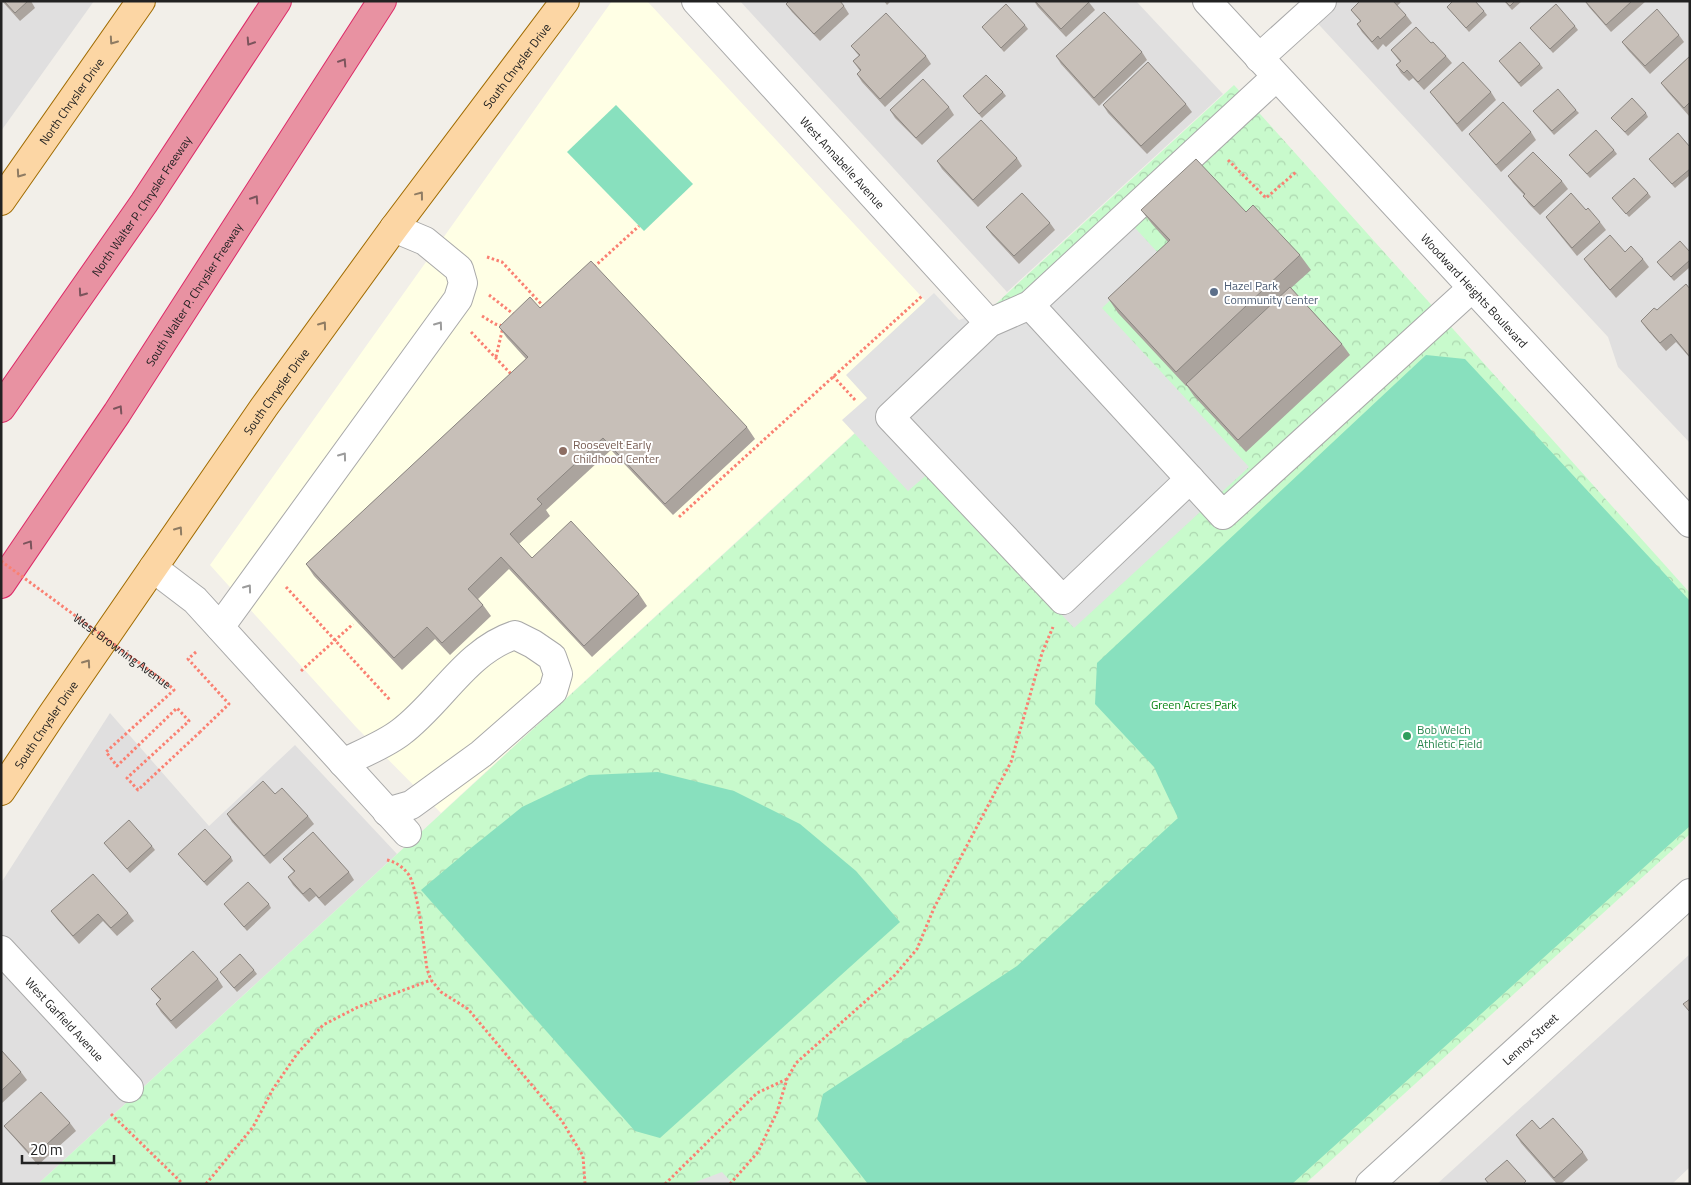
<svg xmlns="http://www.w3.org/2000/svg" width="1691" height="1185" viewBox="0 0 1691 1185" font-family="'Titillium Web',sans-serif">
<defs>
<pattern id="park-crowns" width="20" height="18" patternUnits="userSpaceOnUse" patternTransform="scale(1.25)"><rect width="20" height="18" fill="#c8facc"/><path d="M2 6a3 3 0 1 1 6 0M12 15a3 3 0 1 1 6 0" fill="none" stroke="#acd6af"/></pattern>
</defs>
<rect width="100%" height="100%" fill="#f2efe9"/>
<!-- residential -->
<g fill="#e0dfdf">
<path d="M1,1H94L1,131Z"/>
<path d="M740,1H1136L1223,94L1007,292Z"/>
<path d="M1297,1H1690V443L1618,367L1608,337Z"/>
<path d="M110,713L209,826L295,745L397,854L38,1184H1V883Z"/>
<path d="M1690,954V1167L1672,1184H1437Z"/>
</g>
<!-- education -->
<path fill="#ffffe5" d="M612,1H647L959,337L441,813L356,727L210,565Z"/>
<!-- park -->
<path fill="url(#park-crowns)" d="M1234,85L1690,593V834L1305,1184H38Z"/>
<!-- pitch -->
<g fill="#88e0be">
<path d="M616,105L693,184L644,231L567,152Z"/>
<path d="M1426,355L1465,359L1690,601V826L1292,1184H868L817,1119L823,1094L1017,966L1178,818L1154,767L1095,704L1097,663Z"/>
<path d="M658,772L734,791L800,824L856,871L900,922L660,1138L635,1131L421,890L471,848L522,807L589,775Z"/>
</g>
<!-- parking -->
<g fill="#e2e2e2">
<path d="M1116,207L1159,254L1102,308L1249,467L1074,628L930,472L908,491L842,420L867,398L846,375L934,293L959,320L1019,298Z"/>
<path d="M722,1172L733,1184H692L693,1183Z"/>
</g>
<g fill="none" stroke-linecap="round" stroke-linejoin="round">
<defs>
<g id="minor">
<path id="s1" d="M696,1L989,323"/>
<path id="s2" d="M1207,1L1690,523"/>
<path d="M1259,58L1322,1"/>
<path d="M1030,305L1223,515L1472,288"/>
<path d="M1190,479L1063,600L890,417L989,323L1030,305L1276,77"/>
<path d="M153,568L195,600L407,833"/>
<path d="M220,627L458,299L463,283L459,269L425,241L394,228"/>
<path d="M343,763C361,754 386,744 401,732C441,702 466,651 515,635L533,644L552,657L558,674L553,691L481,754L411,805L387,812"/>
<path id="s3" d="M1,950L129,1088"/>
<path id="s4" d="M1370,1184L1690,893"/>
</g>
<g id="major">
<path id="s5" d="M1,201L141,1"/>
<path id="s6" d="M1,791L51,716L264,407L394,228L565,1"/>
</g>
<g id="highway">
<path id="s7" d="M1,408L144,203L277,1"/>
<path id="s8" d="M1,584L117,413L382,1"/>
</g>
</defs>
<!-- minor casing -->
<use href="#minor" stroke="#a9a9a9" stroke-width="30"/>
<!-- major casing -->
<use href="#major" stroke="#a06b00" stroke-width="30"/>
<!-- highway casing -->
<use href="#highway" stroke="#dc2a67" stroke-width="30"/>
<!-- path -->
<g stroke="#fa8072" stroke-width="3" stroke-dasharray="2.5 2.5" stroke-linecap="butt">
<path d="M1228,160L1266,198L1296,172"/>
<path d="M487,257L502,262L545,308"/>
<path d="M594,267L639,226"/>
<path d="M489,295L516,316"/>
<path d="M482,316L495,324L503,326"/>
<path d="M471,332L512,375"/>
<path d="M496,357L503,327"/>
<path d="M833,376L856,401"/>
<path d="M679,517L922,296"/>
<path d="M286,587L390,700"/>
<path d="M196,652L188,659L229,704L200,732"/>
<path d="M301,671L353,624"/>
<path d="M387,860C396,862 403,867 409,875C418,890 424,948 427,969L431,980L441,992L468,1009L562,1121L583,1156L585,1184"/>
<path d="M111,1114L183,1184"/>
<path d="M206,1184L253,1127L273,1089L297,1054L323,1025L358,1007L431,980"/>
<path d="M665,1184L757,1093L787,1079"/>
<path d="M730,1184L758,1152L777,1112L787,1079L796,1063L895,975L917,949L934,908L1011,762L1042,653L1053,627"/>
</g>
<!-- minor -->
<use href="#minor" stroke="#fff" stroke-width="28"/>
<!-- major -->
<use href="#major" stroke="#fcd6a4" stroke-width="28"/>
<!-- highway -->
<use href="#highway" stroke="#e892a2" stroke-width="28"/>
<!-- path-bridge -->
<path stroke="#fa8072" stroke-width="3" stroke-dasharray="2.5 2.5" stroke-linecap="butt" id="s9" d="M1,561L168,684L174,690L106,752L117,766L177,708L189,721L127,778L138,790L200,732"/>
</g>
<!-- wall -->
<g fill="#aba49e">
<path d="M2,1H31L35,8L20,21Z"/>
<path d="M884,1H891L887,5Z"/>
<path d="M1034,1H1088L1095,10L1066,37L1038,7Z"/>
<path d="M1360,1H1402L1397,6L1406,15L1412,23L1386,47L1383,44L1378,50L1362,32L1357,24L1360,21L1351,10Z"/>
<path d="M1504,1H1522L1512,10Z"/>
<path d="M1585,1H1646L1611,32L1589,7Z"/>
<path d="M786,4L844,6L849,14L820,41L792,12Z"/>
<path d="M1447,7L1484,11L1487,15L1469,32Z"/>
<path d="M1025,25L1028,29L1004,52L982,27Z"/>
<path d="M1575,26L1578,30L1553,53L1530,28Z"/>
<path d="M1679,35L1684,42L1650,74L1628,50L1622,42Z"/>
<path d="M1431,43L1446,56L1452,63L1424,90L1413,78L1409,81L1401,73L1396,65L1400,62L1391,50Z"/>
<path d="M851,46L926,56L931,64L885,107L862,82L857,74L860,71L853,61L859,56Z"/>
<path d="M1142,52L1147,60L1099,106L1061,64L1056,56Z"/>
<path d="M1690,56V115L1689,116L1667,91L1661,83Z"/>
<path d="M1499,61L1540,64L1543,68L1521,87Z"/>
<path d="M1003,92L1006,96L982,118L963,96Z"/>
<path d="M1430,92H1491L1496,100L1462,132Z"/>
<path d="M1186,104L1192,112L1147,154L1108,113L1103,105Z"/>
<path d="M949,107L954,115L922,145L895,118L890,110Z"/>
<path d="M1576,110L1579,113L1554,135L1533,111Z"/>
<path d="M1646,113L1648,117L1628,136L1611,118Z"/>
<path d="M1531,132L1536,140L1501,172L1475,141L1469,134Z"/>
<path d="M1690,147V175L1675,188L1649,159Z"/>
<path d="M1614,150L1617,154L1590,178L1569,155Z"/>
<path d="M1017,158L1022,166L978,207L942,169L937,161Z"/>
<path d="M1508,176L1562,181L1568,189L1540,215L1529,204L1523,196L1524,195L1513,183Z"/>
<path d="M1648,193L1651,197L1629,217L1612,198Z"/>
<path d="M1141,210L1246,212L1300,255L1311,270L1291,288L1342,344L1350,355L1246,452L1194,396L1187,386H1186L1118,313L1108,298L1168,242L1152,224Z"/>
<path d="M1586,210L1600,222L1606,230L1577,256L1551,224L1546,217Z"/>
<path d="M1050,223L1055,230L1019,264L992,235L986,227Z"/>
<path d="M1625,252L1643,259L1649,267L1616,298L1589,266L1584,259Z"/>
<path d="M1690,252V267L1674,281L1657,262Z"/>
<path d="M1690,289V358L1676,342L1666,351L1646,328L1641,321Z"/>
<path d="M540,308L747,427L755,439L673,515L611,450L546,510L550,516L519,544L532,558L639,594L647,606L592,657L509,569L478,599L483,605L491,616L450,655L435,639L402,670L314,576L306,564L526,359L507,338L499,327Z"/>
<path d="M275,794L308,816L314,824L270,864L232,822L227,814Z"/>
<path d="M104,843L152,846L155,850L130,873Z"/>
<path d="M178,854L231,857L233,861L207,886Z"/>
<path d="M283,859L349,872L354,880L325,906L316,896L309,902L293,885L288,877L294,872Z"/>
<path d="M224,904H269L271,908L247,931Z"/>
<path d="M51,911L128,913L134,921L117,936L103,921L79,944L57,919Z"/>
<path d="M254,970L257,974L237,992L220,972Z"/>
<path d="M218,979L223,987L176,1029L161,1012L156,1004L160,1000L151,989Z"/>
<path d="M1,1050L21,1072L27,1080L1,1104Z"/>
<path d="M70,1123L76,1131L38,1165L10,1133L4,1126Z"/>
<path d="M1516,1135L1583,1152L1588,1160L1561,1184H1557L1521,1143Z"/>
</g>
<!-- building -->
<g fill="#c7bfb8" stroke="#8b8681">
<path d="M4,1H28L15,13Z"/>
<path d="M789,1H840L844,6L814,34L786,4Z"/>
<path d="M1035,1H1088L1089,2L1061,29Z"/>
<path d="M1360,1H1393L1406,15L1380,39L1378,36L1372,42L1357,24L1361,21L1351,10Z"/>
<path d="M1453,1H1475L1484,11L1466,28L1447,7Z"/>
<path d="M1505,1H1515L1510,6Z"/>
<path d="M1585,1H1632L1606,25Z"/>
<path d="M1006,4L1025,25L1001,48L982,27Z"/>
<path d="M1556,4L1575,26L1550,49L1530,28Z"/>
<path d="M1657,9L1679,35L1645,66L1622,42Z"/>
<path d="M1104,12L1142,52L1094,98L1056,56Z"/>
<path d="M886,13L926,56L880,99L857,74L861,70L853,61L860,55L851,46Z"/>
<path d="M1416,27L1431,43L1433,42L1446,56L1418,82L1407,70L1404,73L1396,65L1401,61L1391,50Z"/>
<path d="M1520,42L1540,64L1519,83L1499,61Z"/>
<path d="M1690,56V102L1684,108L1661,83Z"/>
<path d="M1148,62L1186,104L1141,146L1103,105Z"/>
<path d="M1463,62L1491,92L1457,124L1430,92Z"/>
<path d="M986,75L1003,92L979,114L963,96Z"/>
<path d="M923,79L949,107L916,138L890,110Z"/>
<path d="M1558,89L1576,110L1552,131L1533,111Z"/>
<path d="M1632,98L1646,113L1625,132L1611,118Z"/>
<path d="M1503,102L1531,132L1496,165L1469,134Z"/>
<path d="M981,120L1017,158L973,200L937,161Z"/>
<path d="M1596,130L1614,150L1587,174L1569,155Z"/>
<path d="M1678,133L1690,147V169L1672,184L1649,159Z"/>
<path d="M1533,152L1562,181L1534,207L1523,196L1525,194L1508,176Z"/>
<path d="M1196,159L1246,212L1253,205L1300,255L1176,372L1108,298L1170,240L1141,210Z"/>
<path d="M1634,178L1648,193L1626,214L1612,198Z"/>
<path d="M1022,193L1050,223L1014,256L986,227Z"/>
<path d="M1571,193L1586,210L1588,208L1600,222L1572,248L1546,217Z"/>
<path d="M1610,235L1625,252L1631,246L1643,259L1610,290L1584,259Z"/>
<path d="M1680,241L1690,252V260L1671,277L1657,262Z"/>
<path d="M591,261L747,427L665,504L603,438L537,499L542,504L510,534L532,558L571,521L639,594L584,646L501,557L468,589L483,605L442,643L427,627L394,658L306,564L528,357L499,327L530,297L540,308Z"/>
<path d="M1686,284L1690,289V357L1671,334L1660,343L1641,321L1654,308L1657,310Z"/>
<path d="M1290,287L1342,344L1238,440L1186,384Z"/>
<path d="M263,781L275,794L282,788L308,816L264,856L227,814Z"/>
<path d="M129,820L152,846L127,869L104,843Z"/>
<path d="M205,829L231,857L204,882L178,854Z"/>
<path d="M313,832L349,872L319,898L310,888L303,894L288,877L295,871L283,859Z"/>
<path d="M93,874L128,913L111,928L98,914L73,936L51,911Z"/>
<path d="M248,882L269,904L244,927L224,904Z"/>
<path d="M193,951L218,979L171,1021L156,1004L161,999L151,989Z"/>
<path d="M240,954L254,970L234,988L220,972Z"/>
<path d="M1690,999V1012L1683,1004Z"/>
<path d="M1,1050L21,1072L1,1091Z"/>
<path d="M41,1092L70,1123L33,1157L4,1126Z"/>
<path d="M1553,1118L1583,1152L1554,1178L1516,1135L1532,1120L1540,1129Z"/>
<path d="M1507,1160L1526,1181L1523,1184H1489L1485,1179Z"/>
</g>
<!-- one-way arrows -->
<defs><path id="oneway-chevron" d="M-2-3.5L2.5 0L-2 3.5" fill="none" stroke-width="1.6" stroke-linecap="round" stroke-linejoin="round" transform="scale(1.25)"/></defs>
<g stroke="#8f7c63">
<use href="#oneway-chevron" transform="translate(113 41) rotate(125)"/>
<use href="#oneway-chevron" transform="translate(20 174) rotate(125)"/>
<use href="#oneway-chevron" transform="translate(420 195) rotate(-53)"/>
<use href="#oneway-chevron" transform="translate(323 325) rotate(-54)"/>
<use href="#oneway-chevron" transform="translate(179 530) rotate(-55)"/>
<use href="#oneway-chevron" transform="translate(87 663) rotate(-55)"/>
</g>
<g stroke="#7b545c">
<use href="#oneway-chevron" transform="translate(250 42) rotate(123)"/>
<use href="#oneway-chevron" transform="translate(343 62) rotate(-57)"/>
<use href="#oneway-chevron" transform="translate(255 199) rotate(-57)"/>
<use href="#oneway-chevron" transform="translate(82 293) rotate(125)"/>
<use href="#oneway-chevron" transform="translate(119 409) rotate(-57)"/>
<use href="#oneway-chevron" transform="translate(29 544) rotate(-56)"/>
</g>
<g stroke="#9c9c9c">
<use href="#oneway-chevron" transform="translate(439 325) rotate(-54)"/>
<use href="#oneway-chevron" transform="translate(343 456) rotate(-54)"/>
<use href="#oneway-chevron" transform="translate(248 588) rotate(-54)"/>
</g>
<!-- markers -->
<circle fill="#5c6f8a" stroke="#fff" stroke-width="2" cx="1214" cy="292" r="5"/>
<circle fill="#8d6e63" stroke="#fff" stroke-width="2" cx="563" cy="451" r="5"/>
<circle fill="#2e9e5b" stroke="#fff" stroke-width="2" cx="1407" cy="736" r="5"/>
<g text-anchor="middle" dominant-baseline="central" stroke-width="4" stroke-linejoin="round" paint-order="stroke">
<!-- street labels -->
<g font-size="12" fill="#222" stroke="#fff">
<text stroke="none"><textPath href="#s6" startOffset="890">South Chrysler Drive</textPath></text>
<text stroke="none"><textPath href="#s5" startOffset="122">North Chrysler Drive</textPath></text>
<text stroke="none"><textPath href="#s1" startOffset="218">West Annabelle Avenue</textPath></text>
<text stroke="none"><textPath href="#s7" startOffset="246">North Walter P. Chrysler Freeway</textPath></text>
<text stroke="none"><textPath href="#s2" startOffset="394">Woodward Heights Boulevard</textPath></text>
<text stroke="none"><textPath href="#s8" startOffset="348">South Walter P. Chrysler Freeway</textPath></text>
<text stroke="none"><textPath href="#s6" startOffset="485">South Chrysler Drive</textPath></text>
<text stroke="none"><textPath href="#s9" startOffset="151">West Browning Avenue</textPath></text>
<text stroke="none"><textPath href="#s6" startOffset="80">South Chrysler Drive</textPath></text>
<text stroke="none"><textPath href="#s3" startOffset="94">West Garfield Avenue</textPath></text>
<text stroke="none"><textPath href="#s4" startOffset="216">Lennox Street</textPath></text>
</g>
<!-- service labels -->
<g font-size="12" fill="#4e5e75" stroke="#fff" text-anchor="start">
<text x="1224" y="285">Hazel Park<tspan x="1224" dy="14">Community Center</tspan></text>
</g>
<!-- education labels -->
<g font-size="12" fill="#785e54" stroke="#fff" text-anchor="start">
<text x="573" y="444">Roosevelt Early<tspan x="573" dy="14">Childhood Center</tspan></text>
</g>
<!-- park labels -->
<g font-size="12" fill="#0c8416" stroke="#fff">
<text x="1194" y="704">Green Acres Park</text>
</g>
<!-- leisure labels -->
<g font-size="12" fill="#27864d" stroke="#fff" text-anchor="start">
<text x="1417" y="729">Bob Welch<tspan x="1417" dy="14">Athletic Field</tspan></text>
</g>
</g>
<!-- border -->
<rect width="1691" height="1185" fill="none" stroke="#222222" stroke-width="5"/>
<!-- scale -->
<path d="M22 1155v8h92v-8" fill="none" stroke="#222222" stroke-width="2.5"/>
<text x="30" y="1155" font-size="15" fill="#222222" stroke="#ffffff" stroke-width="4" paint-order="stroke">20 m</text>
</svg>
